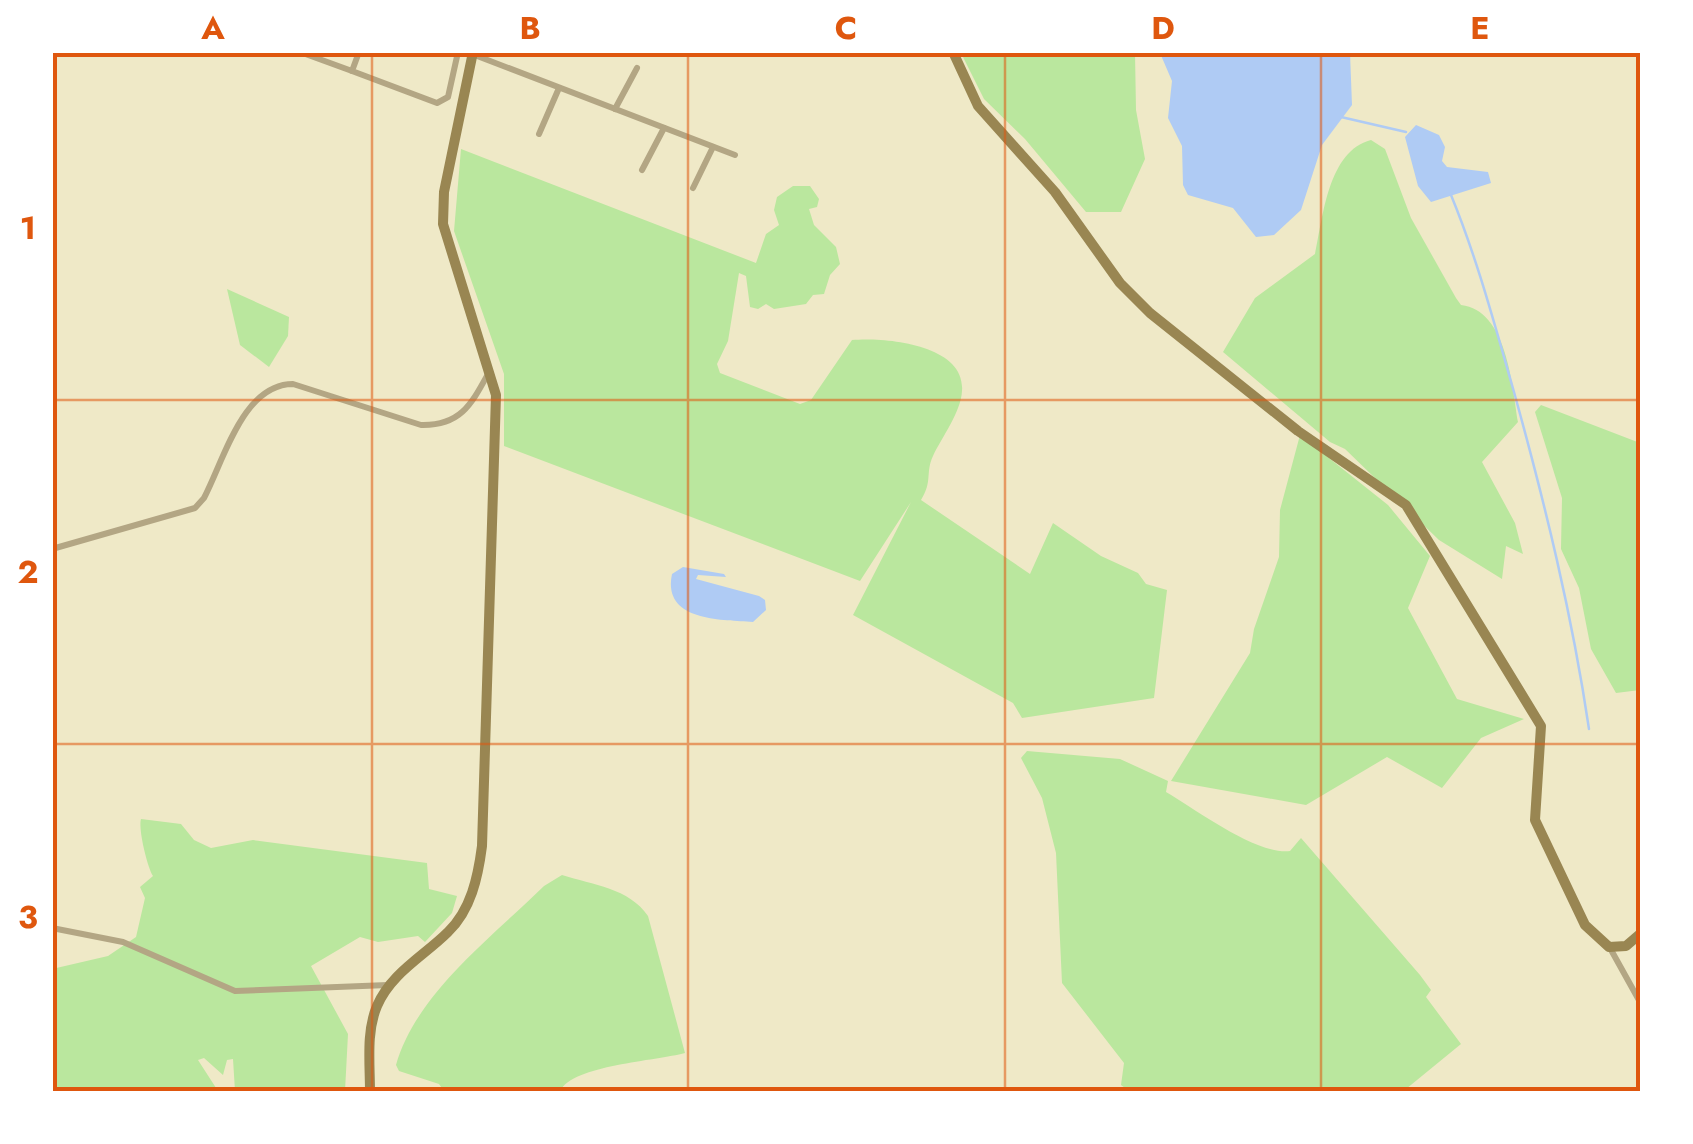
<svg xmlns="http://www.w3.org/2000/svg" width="1693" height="1144" viewBox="0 0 1693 1144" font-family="Jost,sans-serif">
<rect width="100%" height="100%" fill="#efe9c7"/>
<!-- green -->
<g fill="#bae79e">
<path d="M961,53H1135L1136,110L1145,159L1121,212H1086L1025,139L984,99Z"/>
<path d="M1371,140L1385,149L1411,218L1456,298L1461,305C1507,310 1512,385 1518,422L1482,462L1515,523L1523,554L1506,546L1502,579L1439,540L1345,449L1330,442L1223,352L1255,298L1315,254C1323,217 1328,151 1371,140Z"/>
<path d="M461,149L756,263L766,234L779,225L774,210L777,197L793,186H810L819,199L817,207L809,209L814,225L836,247L840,264L830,275L824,294L813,295L806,304L774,309L766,304L758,309L750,307L746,276L739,273L728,341L717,364L720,373L800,404L811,400L852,340C884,337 966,344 962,391C961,412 942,437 933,456C925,473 933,481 921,500L1030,574L1053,523L1101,556L1138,573L1146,584L1167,590L1154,698L1022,718L1013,703L853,615L911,502L860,581L504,446V374L454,231Z"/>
<path d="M227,289L289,317L288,336L269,367L240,345Z"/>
<path d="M1541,405L1640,443V690L1616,693L1591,649L1579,588L1561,549L1562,498L1535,412Z"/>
<path d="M1300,435L1388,505L1430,556L1408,608L1457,699L1524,719L1481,738L1442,788L1387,757L1306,805L1171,781L1250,653L1254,629L1279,557L1280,510Z"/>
<path d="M1027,751L1120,759L1168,781L1166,792C1197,810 1256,855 1290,851L1301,838L1420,975L1431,990L1426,997L1461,1044L1406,1089L1395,1091H1129L1121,1085L1124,1063L1062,983L1056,853L1042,798L1021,758Z"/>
<path d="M141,819L181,824L194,840L211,848L253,840L427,863L429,889L457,896L452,913L425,942L418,936L378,942L360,937L311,966L348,1034L345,1091H235L233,1059L227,1060L223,1075L204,1058L198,1060L218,1091H53L52,969L108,956L136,937L145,898L140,887L153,876C147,866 138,828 141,819Z"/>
<path d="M562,875C593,885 629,888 648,916L685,1053C656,1061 573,1065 560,1091H444L439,1084L399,1071L396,1065C416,994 491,938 544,886Z"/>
</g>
<!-- water -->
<g fill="#afcbf4">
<path d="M1160,53H1350L1352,105L1322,145L1301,210L1274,235L1256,237L1233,208L1188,195L1183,185L1182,146L1168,118L1172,81Z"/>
<path d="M1416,125L1439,135L1445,147L1442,161L1447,167L1488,172L1491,183L1431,202L1418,186L1405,137Z"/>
<path d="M683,567L724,574L726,577L698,575L696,579L759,596L765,600L766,610L753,622C720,620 662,621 672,574Z"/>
</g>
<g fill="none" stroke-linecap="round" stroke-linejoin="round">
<!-- stream -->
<g stroke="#afcbf4" stroke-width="2.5">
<path d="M1341,117L1406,132"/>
<path d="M1451,195C1477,258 1495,326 1514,392C1545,504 1572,614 1589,729"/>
</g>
<!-- street -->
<g stroke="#b3a684" stroke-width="6">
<path d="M300,52L352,71"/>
<path d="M359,52L352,71L437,103L448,97L458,52"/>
<path d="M472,54L735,155"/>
<path d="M615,109L637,68"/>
<path d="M539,134L559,88"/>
<path d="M642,170L664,128"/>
<path d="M693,188L713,147"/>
<path d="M52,549L195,508L204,498C224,460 243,384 293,384L421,425C460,426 471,405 488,374"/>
<path d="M52,928L123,942L235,991L388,985"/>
<path d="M1610,948L1640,1002"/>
</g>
<!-- secondary -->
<g stroke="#998652" stroke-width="10">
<path d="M953,52L978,106L1055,192L1120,283L1150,313L1298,431L1406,505L1541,726L1535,820L1585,925L1609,947L1626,946L1640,934"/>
<path d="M370,1092C370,1063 366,1032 377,1006C391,973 424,956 448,932C471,910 478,877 482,846L496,395L443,224L444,192L473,52"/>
</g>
</g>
<!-- grid -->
<path fill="none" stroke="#df570e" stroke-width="2.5" stroke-opacity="0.55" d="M372,52V1092M688,52V1092M1005,52V1092M1321,52V1092M52,400H1640M52,744H1640"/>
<!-- border -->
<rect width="1693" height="1144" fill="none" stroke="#ffffff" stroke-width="110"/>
<rect x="55" y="55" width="1583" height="1034" fill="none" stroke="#df570e" stroke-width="4"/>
<g font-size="32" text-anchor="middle" font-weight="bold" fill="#df570e">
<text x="213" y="39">A</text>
<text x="530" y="39">B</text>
<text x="846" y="39">C</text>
<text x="1163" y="39">D</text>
<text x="1480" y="39">E</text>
<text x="28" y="239">1</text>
<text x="28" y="583">2</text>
<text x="28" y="928">3</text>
</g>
</svg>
